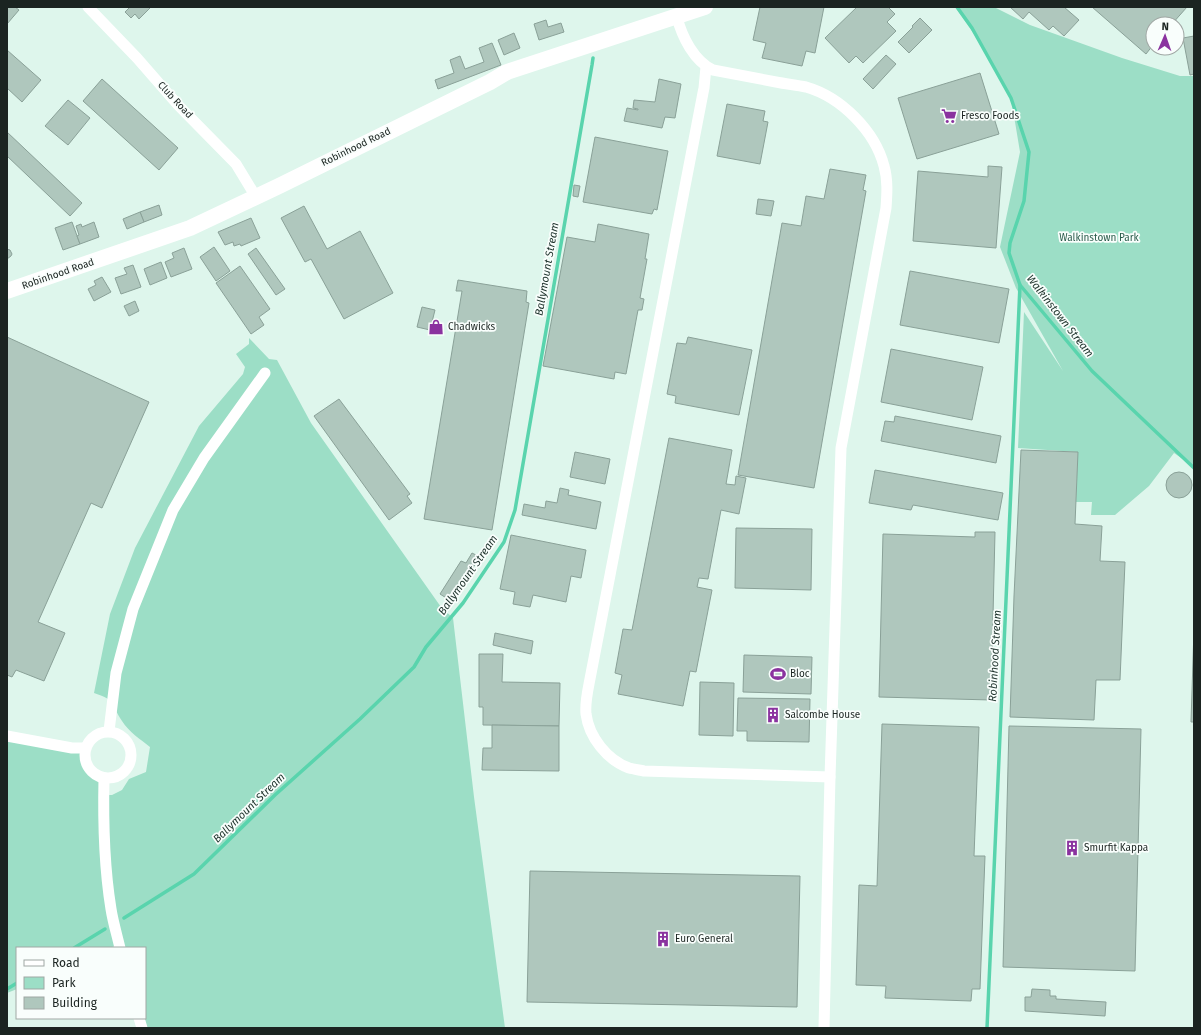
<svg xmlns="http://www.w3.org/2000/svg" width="1201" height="1035" viewBox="0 0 1201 1035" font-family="'Fira Sans',sans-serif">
<rect width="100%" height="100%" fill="#def6ec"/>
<!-- green -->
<g fill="#9cdec6">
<path d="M955,7H994L1030,25L1122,58L1180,76H1194V467L1174,453L1149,486L1115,515H1091L1092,502H1076L1077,452L1018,448L1024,312L1063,371L1016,288L1000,247L1020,152L1011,98L974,34Z"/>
<path d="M249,338L269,359L277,360L311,423L441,607L453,618L474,797L505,1028H146L142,1018H145V948H120L119,944L110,948H17V989L7,993V736L85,748C84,761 87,771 100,777L104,795H112L122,790L129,779L146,772L150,747C140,739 129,732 122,721C110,703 118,701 94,693L110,614L135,548L199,426L243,374L245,367L236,354L249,344Z"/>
</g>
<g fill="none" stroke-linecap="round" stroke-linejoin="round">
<!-- stream -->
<g stroke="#59d4ad" stroke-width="3.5">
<path d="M957,7L972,28L1011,98L1029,152L1024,201L1010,243L1009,253L1020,285L1092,371L1194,468"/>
<path d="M124,918L194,874L275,795L360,719L414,667L426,647L463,603L504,542L515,510L592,65L593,58"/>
<path d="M74,948L105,929"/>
<path d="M7,989L17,983"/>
<path d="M987,1028L1020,285"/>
</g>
</g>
<!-- building -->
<g fill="#afc7bd" stroke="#8aa198">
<path d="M7,7H15L19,10L7,24Z"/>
<path d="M130,7H151L139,19L135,14L131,18L125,12Z"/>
<path d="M760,7H824L815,53L806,51L802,66L762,58L766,43L753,40Z"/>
<path d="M857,7H888L895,14L887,22L896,31L863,63L856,56L849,63L825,38Z"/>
<path d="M1010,7H1064L1079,20L1064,36L1053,26L1049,30L1029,12L1023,19Z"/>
<path d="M1092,7H1187L1172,24H1153V45L1146,54Z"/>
<path d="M920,18L932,30L909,53L898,42L913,27L912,26Z"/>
<path d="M546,20L548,27L561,23L564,32L539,40L534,24Z"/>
<path d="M514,33L520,48L504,55L498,40Z"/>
<path d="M1194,36V74L1190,75L1183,38Z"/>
<path d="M492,43L501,65L438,89L435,80L454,73L450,60L460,56L465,69L484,62L479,48Z"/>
<path d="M7,50L41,80L22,102L7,88Z"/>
<path d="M886,55L896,64L873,89L863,79Z"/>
<path d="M980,73L999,134L917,159L898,98Z"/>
<path d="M102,79L178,148L159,170L83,101Z"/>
<path d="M659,79L681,84L675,118L665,117L662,128L624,121L627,108L638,110V109L633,108L634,100L655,102Z"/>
<path d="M68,100L90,118L68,145L45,126Z"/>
<path d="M727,104L765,111L763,121L768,122L760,164L717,156Z"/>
<path d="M7,132L82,203L70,216L7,156Z"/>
<path d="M595,137L668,151L657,210L654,209L652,214L583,202Z"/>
<path d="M988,166L1002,167L996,248L913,241L918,171L988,177Z"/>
<path d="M830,169L866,175L863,190L866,191L814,488L738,475L782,223L801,226L806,196L824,199Z"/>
<path d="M574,185L580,186L578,197L573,196Z"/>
<path d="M758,199L774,201L771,216L756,214Z"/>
<path d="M159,205L162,215L144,222L140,212Z"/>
<path d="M304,206L327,249L360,231L393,293L344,319L311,259L305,262L281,218Z"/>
<path d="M140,212L144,222L127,229L123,219Z"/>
<path d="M251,218L260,238L241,246L240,244L234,246L233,242L225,245L218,232Z"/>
<path d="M72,222L80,244L63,250L55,228Z"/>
<path d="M94,222L99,237L80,244L77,236L79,235L76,226L81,224L82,227Z"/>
<path d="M598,224L649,234L645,259H647L640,298L644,299L642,310H638L626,374L615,372L614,379L543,366L567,237L595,242Z"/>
<path d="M214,247L230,271L216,281L200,257Z"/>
<path d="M184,248L192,269L171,277L165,262L174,258L172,253Z"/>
<path d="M256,248L285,289L276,295L248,254Z"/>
<path d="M7,249L10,250L12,254L11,256L7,259Z"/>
<path d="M161,262L167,278L150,285L144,269Z"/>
<path d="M133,265L141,287L121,294L115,278L127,274L124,268Z"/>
<path d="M240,266L270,309L259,317L264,325L251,334L216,283Z"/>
<path d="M910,271L1009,289L999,343L900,325Z"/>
<path d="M102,277L111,292L94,301L88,289L96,285L94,281Z"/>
<path d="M458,280L527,291L526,302L529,303L492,530L424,519L462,291H456Z"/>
<path d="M135,301L139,311L129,316L124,306Z"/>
<path d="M422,307L435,310L430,330L417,327Z"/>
<path d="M7,337L149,402L102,508L91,503L38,622L65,633L44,681L16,670L12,677L7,675Z"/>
<path d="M688,337L752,350L739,415L675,403L676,396L667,394L677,343L686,344Z"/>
<path d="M891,349L983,367L972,420L881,402Z"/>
<path d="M339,399L410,494L407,496L412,503L389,520L314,416Z"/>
<path d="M895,416L1001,436L996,463L881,441L885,421L894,422Z"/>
<path d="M669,438L732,450L726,484L735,485L736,476L746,478L739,514L721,510L708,579L699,578L697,587L712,590L696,672L690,671L683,706L618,694L622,675L615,673L623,629L632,630Z"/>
<path d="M1021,450L1078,452L1075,524L1102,526L1100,561L1125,562L1120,680H1096L1094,720L1010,717L1014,596Z"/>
<path d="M575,452L610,459L605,484L570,477Z"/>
<path d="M875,470L1003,493L998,520L913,505L911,510L869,503Z"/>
<circle cx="1179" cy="485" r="13"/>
<path d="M560,488L569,490L568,495L601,502L596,529L522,515L524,504L545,508L546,501L557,503Z"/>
<path d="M736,528L812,529L811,590L735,588Z"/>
<path d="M975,532H995L991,700L879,697L883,534L975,537Z"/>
<path d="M511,535L586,550L581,578L571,576L566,602L533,595L530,607L513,604L515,592L500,589Z"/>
<path d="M472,553L480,557L451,601L440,594L461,561L466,563Z"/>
<path d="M1194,629V722H1191Z"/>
<path d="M495,633L533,641L531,654L493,645Z"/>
<path d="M479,654H503L502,682L560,683L559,726L483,725V707H479Z"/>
<path d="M744,655L812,657L811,694L743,692Z"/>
<path d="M700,682L734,683L733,736L699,735Z"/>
<path d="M738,698L810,699L809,742L747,741V731H737Z"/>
<path d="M882,724L979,727L974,856H985L980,989H972L971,1001L885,998L886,986L856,985L859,885L877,886Z"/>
<path d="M492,725L559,726V771L482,770L483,748H492Z"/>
<path d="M1009,726L1141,729L1135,971L1003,967Z"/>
<path d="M530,871L800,876L797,1007L527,1002Z"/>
<path d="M1032,989L1050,990V996H1056V999L1106,1002L1105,1016L1025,1011V997H1031Z"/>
</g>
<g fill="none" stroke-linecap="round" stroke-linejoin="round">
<!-- street -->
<g stroke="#fff" stroke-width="11">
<path d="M88,7L137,58L178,105L236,164L256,197"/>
<path d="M677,17C682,37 694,61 713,70C734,74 755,78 776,82C786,84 796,85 806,87C841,97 875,131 884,166C888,180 887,194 886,208L841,448L830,777L824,1028"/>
<path d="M706,67L704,88C664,286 629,485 589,684C587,694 585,704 586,714C589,737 607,760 629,768C633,769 639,770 644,771L830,777"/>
<path d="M109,731L116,673L133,609L173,510L204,458L265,373"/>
<circle cx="108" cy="755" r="23"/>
<path d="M7,736L72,748H85"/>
<path d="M104,778C103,822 104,866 111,909C113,922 117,935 120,948"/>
<path d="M139,1018L142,1028"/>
</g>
<!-- secondary -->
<path stroke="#fff" stroke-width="16" d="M7,291L190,228L279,186L490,82L507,72L705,7"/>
</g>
<!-- icons -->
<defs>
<symbol id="supermarket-bare" viewBox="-9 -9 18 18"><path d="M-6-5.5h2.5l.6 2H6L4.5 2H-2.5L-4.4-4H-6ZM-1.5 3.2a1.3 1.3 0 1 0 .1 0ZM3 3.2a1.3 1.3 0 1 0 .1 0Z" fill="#8a329f" stroke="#f9fefc" stroke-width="2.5" paint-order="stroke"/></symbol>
<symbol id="shop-bare" viewBox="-9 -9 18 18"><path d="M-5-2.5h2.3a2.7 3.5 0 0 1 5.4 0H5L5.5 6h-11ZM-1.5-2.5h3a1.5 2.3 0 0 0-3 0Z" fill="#8a329f" stroke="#f9fefc" stroke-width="2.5" paint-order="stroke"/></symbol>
<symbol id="stadium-bare" viewBox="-9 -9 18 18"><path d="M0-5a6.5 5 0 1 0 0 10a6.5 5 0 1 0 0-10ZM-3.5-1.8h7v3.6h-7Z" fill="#8a329f" stroke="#f9fefc" stroke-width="2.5" paint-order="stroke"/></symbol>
<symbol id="building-bare" viewBox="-9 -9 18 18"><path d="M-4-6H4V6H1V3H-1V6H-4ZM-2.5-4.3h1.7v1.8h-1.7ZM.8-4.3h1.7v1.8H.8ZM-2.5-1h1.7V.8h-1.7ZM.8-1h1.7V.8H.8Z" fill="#8a329f" stroke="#f9fefc" stroke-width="2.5" paint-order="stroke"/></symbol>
</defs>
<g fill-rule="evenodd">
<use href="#supermarket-bare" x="938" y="105" width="22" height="22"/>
<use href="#shop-bare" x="425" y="316" width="22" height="22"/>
<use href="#stadium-bare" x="767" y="663" width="22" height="22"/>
<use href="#building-bare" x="762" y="704" width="22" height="22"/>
<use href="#building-bare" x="1061" y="837" width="22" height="22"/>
<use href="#building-bare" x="652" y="928" width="22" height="22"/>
</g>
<g text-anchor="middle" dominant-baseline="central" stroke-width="3.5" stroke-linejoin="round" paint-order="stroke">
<!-- street labels -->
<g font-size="10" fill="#1b2421" stroke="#f9fefc">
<text transform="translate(175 100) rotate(47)">Club Road</text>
<text transform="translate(356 147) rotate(-26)">Robinhood Road</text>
<text transform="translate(58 274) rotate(-19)">Robinhood Road</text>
</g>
<!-- poi labels -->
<g font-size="10" fill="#1b2421" stroke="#f9fefc" text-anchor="start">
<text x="961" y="116">Fresco Foods</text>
<text x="448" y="327">Chadwicks</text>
<text x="790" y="674">Bloc</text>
<text x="785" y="715">Salcombe House</text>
<text x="1084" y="848">Smurfit Kappa</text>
<text x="675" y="939">Euro General</text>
</g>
<!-- park labels -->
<g font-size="10" fill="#295b4a" stroke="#f9fefc">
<text x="1099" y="238">Walkinstown Park</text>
</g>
<!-- water labels -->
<g font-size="11" font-style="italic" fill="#1b3029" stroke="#f9fefc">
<text transform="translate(547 269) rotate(-80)">Ballymount Stream</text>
<text transform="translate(1060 316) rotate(52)">Walkinstown Stream</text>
<text transform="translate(468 575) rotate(-55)">Ballymount Stream</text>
<text transform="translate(995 656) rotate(-87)">Robinhood Stream</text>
<text transform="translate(249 808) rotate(-44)">Ballymount Stream</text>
</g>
</g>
<!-- border -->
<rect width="1201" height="1035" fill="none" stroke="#1b2421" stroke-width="16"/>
<!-- legend -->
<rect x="16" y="947" width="130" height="72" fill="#f9fefc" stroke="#a0a7a4"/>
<rect x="24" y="960" width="20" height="6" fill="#ffffff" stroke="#a0a7a4"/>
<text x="52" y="967" font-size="12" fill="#1b2421">Road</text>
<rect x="24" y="977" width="20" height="12" fill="#9cdec6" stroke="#a0a7a4"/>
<text x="52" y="987" font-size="12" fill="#1b2421">Park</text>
<rect x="24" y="997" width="20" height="12" fill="#afc7bd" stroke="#a0a7a4"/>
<text x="52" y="1007" font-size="12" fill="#1b2421">Building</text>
<!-- north arrow -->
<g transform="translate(1165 36) rotate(2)"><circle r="19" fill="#f9fefc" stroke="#a0a7a4"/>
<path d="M0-3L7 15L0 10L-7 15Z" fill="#8a329f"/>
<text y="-6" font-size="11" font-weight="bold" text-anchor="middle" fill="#1b2421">N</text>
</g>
</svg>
